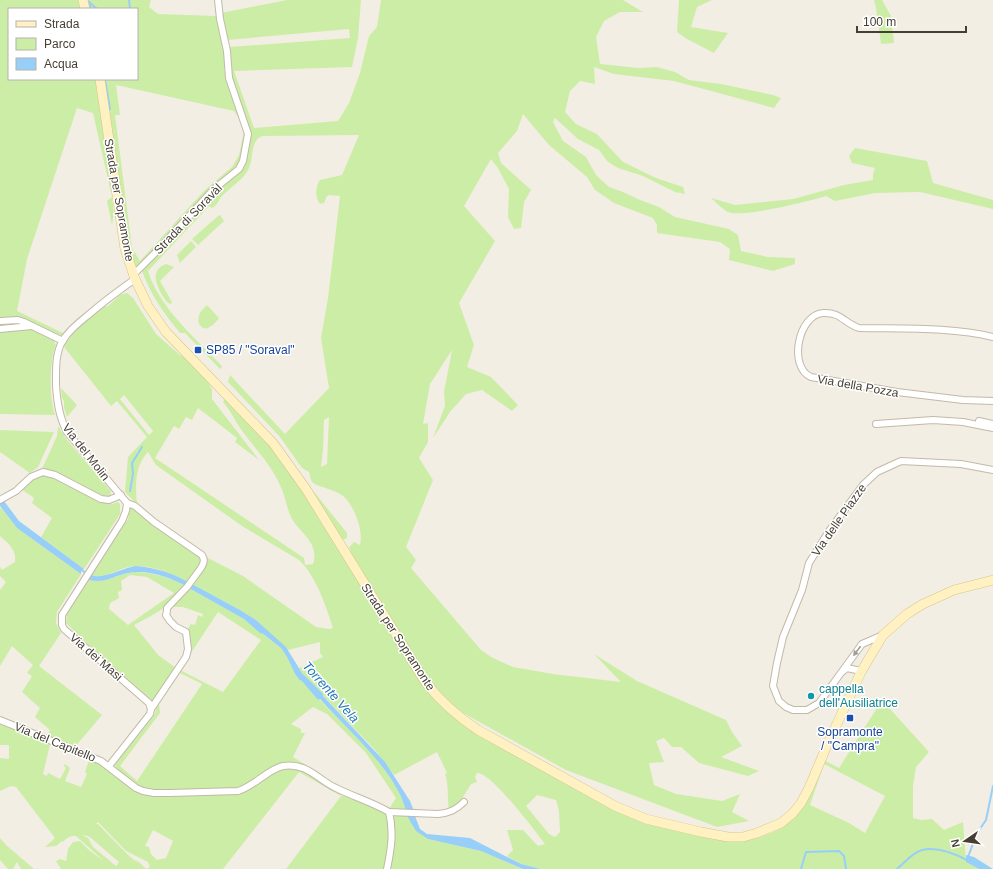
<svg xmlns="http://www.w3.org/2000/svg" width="993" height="869" viewBox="0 0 993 869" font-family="Helvetica,sans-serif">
<rect width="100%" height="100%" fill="#f3eee3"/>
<!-- green -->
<g fill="#cceda6" fill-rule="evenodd">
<path d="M0,0H78L81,9H9V79H95L99,96L112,197L114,213L112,225L107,201L112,197L93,113L77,108L27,259L17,311L63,333L62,336L16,317L0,318Z"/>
<path d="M87,0H151L149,7L158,14L217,16L225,51L226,67L224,69L245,127V140L239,164L138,267H135L129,249L104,79H137V9H90ZM116,85L234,111L245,127L239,155L232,167L205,190L140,261L132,248L115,115H120Z"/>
<path d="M287,0H361L358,38L352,67L234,71L254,128L338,121L349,103L360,73L369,36L377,27L381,0H623L643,12H620L604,21L596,37L600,64L638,68L657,67L675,72L689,80L721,84L773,95L781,98L774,108L674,81L614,74L594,67L595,84L580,81L570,91L565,112L576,124L597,134L623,162L656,178L683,187L685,194L675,192L643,176L618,168L608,162L599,150L578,139L555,118L553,122L563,141L586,157L596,175L609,187L623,192L640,200L659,207L675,217L729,229L738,235L741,251L768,257L795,258V264L773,271L729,260L730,249L720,242L657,233V225L653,218L614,203L595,190L587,177L549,145L523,114L517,131L498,153L501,163L531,190L524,202L521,228L514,229L508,217L509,189L498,168L491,159L464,206L495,241L459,303L474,345L467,367L491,377L518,405L512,411L482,390L466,394L450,412L433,438L445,406L444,392L452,350L430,384L423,424L428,423V442L419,458L433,480L406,547L416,560L411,568L481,650L491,657L513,667L553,674L621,682L594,654L637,681L726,720L732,732L742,746L721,757L759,771L748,776L699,763L681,747H672L664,738L656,741L664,762L649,763L654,785L676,794L722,801L740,794L732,812L749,821L717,827L566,770L465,714L446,700L429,680L352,555L349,547L354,542L360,545C364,531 353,501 340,494C332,489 322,488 313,483L311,480L309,472L302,468L280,437L228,382L230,375L285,434L329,388L321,338L328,298L340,196L329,195L327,196L324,203L320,204C315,198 315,187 320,180L342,175L359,135L263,136C250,139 254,157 249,168C244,180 230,187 221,197C218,201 217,206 212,208L209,206L148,271C159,307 195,338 220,364L222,367L220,369L185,333H180C165,315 150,294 142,271L209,198L212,201L216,196L213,193L230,179L248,151L250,140L248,127L230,71L229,47L350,38L349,29L227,40L221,13ZM329,417L327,464L321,467L323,450L324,420Z"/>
<path d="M679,0H712L697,7L691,27L728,33L714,53L687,39L677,32Z"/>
<path d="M874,0H882L891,16L894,43L881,44L876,8Z"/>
<path d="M855,148L927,161L933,183L993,200V209L920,192L875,193L835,201L826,196C810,201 742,218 728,212C722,209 716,202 711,198L735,205L793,199L844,185L873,180V174L875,168L852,163L849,156Z"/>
<path d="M220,215L224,221L198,245L192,239L218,216Z"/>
<path d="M191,241L196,247L180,263L177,255Z"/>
<path d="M166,264L174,267L160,281L172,302L171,304C166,303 165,299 162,295C156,284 150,270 166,264Z"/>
<path d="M127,293L133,298L156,334L181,356L183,354L206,379L212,389V399L259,460L235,442L237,438L198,408L192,420L186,417L179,429L174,426L155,458L304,558L305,565L313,564C320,542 299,533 291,517C286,506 285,495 280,485C271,465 256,450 243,432C236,423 231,411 223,402L225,399L259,432L292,474L437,701L632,818L640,821L740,841C762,838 784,831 798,813C808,801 818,775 824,760L839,768L882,700L929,752L916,767L913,786V818L921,820L932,819L944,830L963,822L966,862L979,869H541L521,864L507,856L513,850L507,830H523L538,846L545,844C535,831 491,772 477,773L475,777L477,782L471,784L459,804L449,810C447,798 449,785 445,774L447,773L437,752L394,775L375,750L306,678L299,668L323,657L320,653V642L288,650L256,620L240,610L192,584L206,563V557L243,576L316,627L329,629L333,628C326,606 316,576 299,560L242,526L156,465L148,452C135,465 135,486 137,504L125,492L128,457L147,437L117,401L111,406L64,347C74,329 89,318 105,305L107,307L120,295ZM124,395L153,431L149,435L120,399ZM824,764L885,796L865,833L849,823L810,805ZM537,795L556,800L559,811L560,832L555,837L549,834L526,806Z"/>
<path d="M207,305L219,318C215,323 206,334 200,325C198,323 198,319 199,316C200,311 204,308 207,305Z"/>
<path d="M33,328L56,340L54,343L56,344C49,363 49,396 55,415L0,414V331Z"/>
<path d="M61,388L77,405L67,417L64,408V401L62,398Z"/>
<path d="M58,426L67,440L110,490L111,491L110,496L103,497L42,469L57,436Z"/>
<path d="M0,430L54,432L38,467L30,473L0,452Z"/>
<path d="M44,475H51L102,502L112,504L118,502L120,504V514L84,569L41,537L52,518L32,503L34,498L21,489L31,480Z"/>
<path d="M314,492L347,533V538L346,539H341L315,495Z"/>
<path d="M0,508L2,509L17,528L81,574L57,612L56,623L61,633L39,666L102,715L74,748L67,743L46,737L50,730L35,717L40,708L22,692L32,676L27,673L33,665L12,646L0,666V590L6,582L0,576V567L2,570L15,562C17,550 8,543 0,536Z"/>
<path d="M130,508H134L200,556L202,559L201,563L188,582C173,574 153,565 134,566C121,567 103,580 92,575L128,519Z"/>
<path d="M135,572C153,573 170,577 186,586L177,591C174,606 147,618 134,625L158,655L176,668L153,701L100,656L66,623L67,614L89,580C105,584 118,574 135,572ZM130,575L147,577L174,593L128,625L109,609L110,603L119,598L118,592L122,590L121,581Z"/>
<path d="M189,588L244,619L261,634L262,633L281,648L287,657L295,674L300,681L301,680L318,700L319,699C348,730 395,769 406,811L389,809L396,798L366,753L327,714L313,707L291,724L301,729V733H305L293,757L304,764L290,763L239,789L180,791L153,790L139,787L117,770L115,765L117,761L153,717L156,711L155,706L180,670L223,692L261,640L218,612L185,662L187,630L191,624L195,625L198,615L202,617L203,614L183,607H171ZM180,673L202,684L137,781L120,766L160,713L159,704Z"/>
<path d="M0,722L50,744L43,774L47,776L48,773L60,779L66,768L64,766L65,764L70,768L65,781L81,787L87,774L85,772L89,760L103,766L139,793L153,796L235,794L248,790L278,771L292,768L308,772L340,793L341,796C352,795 379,808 387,815L391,833L384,869H286L341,796L299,772L223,869H61L56,861L60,859L66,861L68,849L73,842L80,841L90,851L104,861L76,836C70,836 67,837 63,842L62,841L56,846L45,847L55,838L16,787L11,786L0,791V758L9,759V745H0ZM98,822L126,851L148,862L150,867L146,869L139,862L134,860L126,853L98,824H96ZM153,830L173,841L166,858L157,860L151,854L149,847L145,846ZM82,835L88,836L91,838L119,862L116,866L93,847L88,838Z"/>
<path d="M394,816H407L409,820L428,839L481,851L523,869H389L394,846Z"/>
<path d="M0,838L6,845L34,869H21L17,862L13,869H8L0,860Z"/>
</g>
<!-- water -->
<g fill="#97cff8">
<path d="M4,501L19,521L84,569L81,571V574L17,528L0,506V503Z"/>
<path d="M135,566C154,567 172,573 188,582L186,586C169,577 147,569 128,573C114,576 103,584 89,580L92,575C102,580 123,568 135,566Z"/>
<path d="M192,584L240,610L256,620L286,647L302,673L323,694V696L385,762L410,801L414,811H406C395,769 348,731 320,699L318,700L301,680L300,681L295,674L287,657L281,648L262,633L261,634L244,619L235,614L189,588Z"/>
<path d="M407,816H415L420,829L427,834L470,838L521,864L541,869H523L481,851L428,839L416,831Z"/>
<path d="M966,855L974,857L993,869H979L966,862Z"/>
</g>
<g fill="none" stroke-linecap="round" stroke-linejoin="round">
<!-- stream -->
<g stroke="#97cff8" stroke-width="2">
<path d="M129,0L130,9"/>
<path d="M88,1L97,9"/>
<path d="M89,3L91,9"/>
<path d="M105,79L110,109"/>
<path d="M130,491L133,474L132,463L142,447"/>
<path d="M80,569L93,578"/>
<path d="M968,857L974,841L975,836L986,820L993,786"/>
<path d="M801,869L806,852L839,851L844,856L846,869"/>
<path d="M897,869C904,863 913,852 922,850C937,846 956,854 969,861"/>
</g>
<defs>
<g id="minor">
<path d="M133,275L157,251L214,189L239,169L243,161L248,134L229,78L227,51L220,19L218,0"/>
<path d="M0,321L18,320L24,322L63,341"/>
<path d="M0,329L32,326"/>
<path d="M993,337C953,327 901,329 859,328C844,323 841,312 823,313C798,315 788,367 811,377L897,392L963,400L993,401"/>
<path d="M979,421L993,424"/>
<path d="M876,424L933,420L963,422L993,428"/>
<path d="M0,500L16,491L31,477L43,472L55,475L101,499L109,500L121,495"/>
<path d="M127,503L135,506L154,522L202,555C205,560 204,563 201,568L187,587L167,608V611L166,615L170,621L176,627L186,632L188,649L186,657L151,709"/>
<path d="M883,635L862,644L819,703L807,710H793L786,707L779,701L773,686L777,663L783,637L802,590L809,563L829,531L863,485L877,472L901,461L961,464L993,470"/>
<path d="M842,672L847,668L861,671"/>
<path d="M0,720L101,761L136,788L143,791L154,793H170L238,791C255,786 268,769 283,766C307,762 318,780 336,788C354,797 372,802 389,812C394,832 391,850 387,869"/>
<path d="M109,766L150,714L151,709L149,703L64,629L62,625V615L122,521L126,511L127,503L67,432C59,417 57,402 56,385C56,370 55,353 63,340C69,331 78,323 87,316C102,303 118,291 135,279"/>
<path d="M389,812L438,814C449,813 456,810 464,802"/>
</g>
<g id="secondary">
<path d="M83,0L85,9"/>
<path d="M100,79L125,249L135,279L148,306L166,332L273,443L306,489L426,683C442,703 457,716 478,730L615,806L646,819L701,832L728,837H743L757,833L781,823L793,813L801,803L809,788L828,743L861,672L883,635L907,614L923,604L954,590L993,580"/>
</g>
</defs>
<!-- minor casing -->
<use href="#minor" stroke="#c3b9a7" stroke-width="8"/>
<!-- secondary casing -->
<use href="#secondary" stroke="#d8c58d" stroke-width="10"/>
<!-- minor -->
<use href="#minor" stroke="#fff" stroke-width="6"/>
<!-- secondary -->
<use href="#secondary" stroke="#fff1c1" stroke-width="9"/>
</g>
<!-- one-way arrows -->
<defs><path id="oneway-solid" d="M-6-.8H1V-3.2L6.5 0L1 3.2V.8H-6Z"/></defs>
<use fill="#a29e98" href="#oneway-solid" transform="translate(857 651) rotate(127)"/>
<!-- markers -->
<g fill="#1a4fb4" stroke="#fff" stroke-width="1.5">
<rect x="194" y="346" width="8" height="8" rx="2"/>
<rect x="846" y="714" width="8" height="8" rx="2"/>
</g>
<circle fill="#0f9aa8" stroke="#fff" stroke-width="1.5" cx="811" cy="696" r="4"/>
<g text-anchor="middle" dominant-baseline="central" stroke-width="3" stroke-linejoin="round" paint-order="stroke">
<!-- street labels -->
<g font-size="12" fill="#463e32" stroke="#fff">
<text transform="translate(119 200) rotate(80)">Strada per Sopramonte</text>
<text transform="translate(188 219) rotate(-46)">Strada di Soravàl</text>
<text transform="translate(858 386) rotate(10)">Via della Pozza</text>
<text transform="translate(86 452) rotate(52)">Via del Molin</text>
<text transform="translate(839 520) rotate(-55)">Via delle Piazze</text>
<text transform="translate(398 637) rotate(57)">Strada per Sopramonte</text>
<text transform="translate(96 657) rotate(41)">Via dei Masi</text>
<text transform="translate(55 742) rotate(22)">Via del Capitello</text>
</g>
<!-- transit labels -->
<g font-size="12" fill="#164399" stroke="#fff" text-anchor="start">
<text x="206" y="350">SP85 / "Soraval"</text>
<text x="850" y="732" text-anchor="middle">Sopramonte<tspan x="850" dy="14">/ "Campra"</tspan></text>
</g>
<!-- culture labels -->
<g font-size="12" fill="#0d838f" stroke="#fff" text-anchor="start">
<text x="819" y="689">cappella<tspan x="819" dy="14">dell'Ausiliatrice</tspan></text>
</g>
<!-- water labels -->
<g font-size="13" font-style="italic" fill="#2179bc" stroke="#fff">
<text transform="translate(331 692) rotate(48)">Torrente Vela</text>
</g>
</g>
<!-- legend -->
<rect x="8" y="8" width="130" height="72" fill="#ffffff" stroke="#b5b2ad"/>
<rect x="16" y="21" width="20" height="6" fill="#fff1c1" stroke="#b5b2ad"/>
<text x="44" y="28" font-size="12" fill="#463e32">Strada</text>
<rect x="16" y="38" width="20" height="12" fill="#cceda6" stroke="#b5b2ad"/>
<text x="44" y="48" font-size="12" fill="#463e32">Parco</text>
<rect x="16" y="58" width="20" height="12" fill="#97cff8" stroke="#b5b2ad"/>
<text x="44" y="68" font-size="12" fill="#463e32">Acqua</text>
<!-- north arrow -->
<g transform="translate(965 841) rotate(257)" stroke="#ffffff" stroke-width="3" paint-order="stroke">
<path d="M0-3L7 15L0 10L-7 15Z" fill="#463e32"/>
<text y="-6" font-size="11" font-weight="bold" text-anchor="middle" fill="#463e32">N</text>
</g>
<!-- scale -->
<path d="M857 26v6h109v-6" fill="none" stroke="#463e32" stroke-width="2"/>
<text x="863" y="26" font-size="12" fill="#463e32" stroke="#ffffff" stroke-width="3" paint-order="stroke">100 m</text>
</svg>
